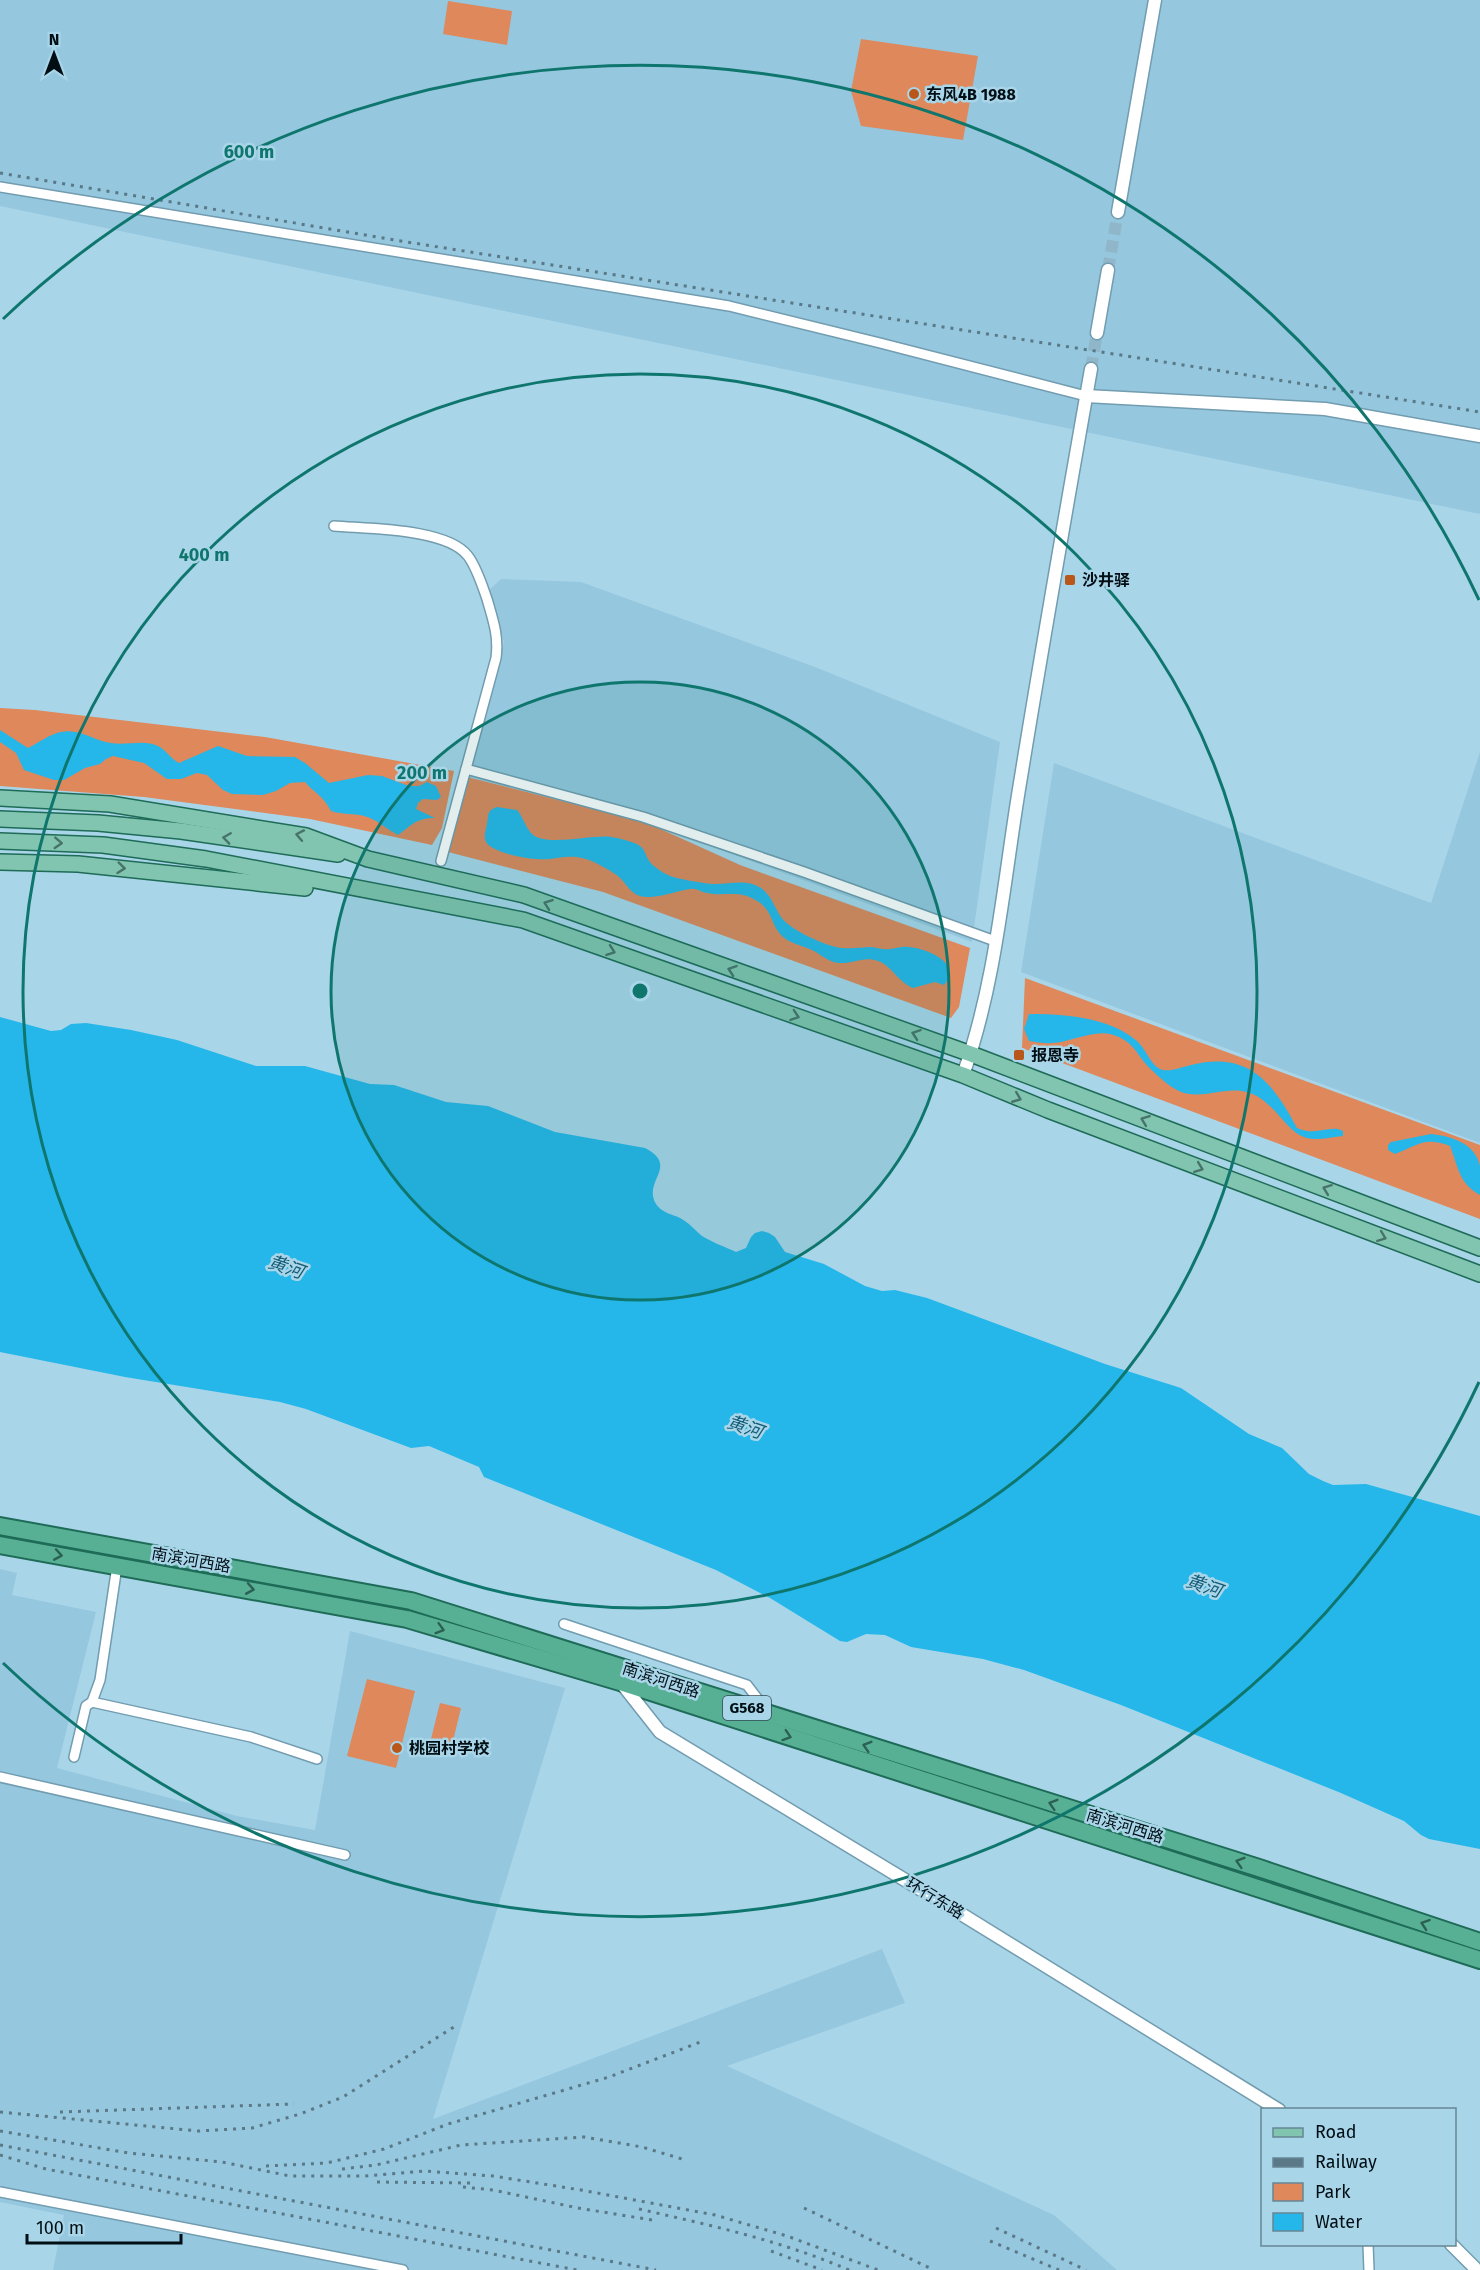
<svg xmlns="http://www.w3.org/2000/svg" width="1480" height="2270" viewBox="0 0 1480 2270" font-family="'Fira Sans','Noto Sans SC',sans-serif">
<rect width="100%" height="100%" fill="#a9d5e9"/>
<!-- built -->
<g fill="#95c7df">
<path d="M0,0H1480V514L0,206Z"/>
<path d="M501,579L581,582L815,667L1000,742L972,942L645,822L467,777L504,642L487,592Z"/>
<path d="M1480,752V1143L1021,972L1054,763L1431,903Z"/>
<path d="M0,1569L17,1573L12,1595L96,1612L57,1768L237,1816L315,1830L350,1631L565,1688L433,2119L882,1949L905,2003L727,2066L1054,2215L1117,2270H53L64,2215L0,2202Z"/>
</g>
<!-- green -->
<g fill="#de885b">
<path d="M448,1L512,11L507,45L443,34Z"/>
<path d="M861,39L978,56L963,140L861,126L851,91Z"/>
<path d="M0,708L35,710L265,737L454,771L442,828L432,845L310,819L144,797L0,786Z"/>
<path d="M467,777L645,822L740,865L970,948L959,1007L951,1018L603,892L448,852Z"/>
<path d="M1025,978L1480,1145V1219L1022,1048Z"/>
<path d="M367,1679L415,1691L396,1768L347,1756Z"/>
<path d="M440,1703L461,1708L451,1749L430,1743Z"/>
</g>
<!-- water -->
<g fill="#25b7e9">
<path d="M0,730L28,748C38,743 50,734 61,732C80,728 94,741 111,743C126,746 144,739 158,746C166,750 171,759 179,763L218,746L247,756L295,757L305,763L329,783L368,775L382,776L409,786H419L427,782L436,786L441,797L437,800L423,799L418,803L416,809L435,818C416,818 412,825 398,835C386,829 377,819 364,816C353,813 343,815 331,811C322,794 315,794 305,782L290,783L276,791L263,795L232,794L223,790L207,775L197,773L181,779H167L144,763L113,756L106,759L100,764L85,768L64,780H54L24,770L16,753L0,742Z"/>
<path d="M497,807L517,810C523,817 525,826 531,833C544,848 592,834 611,837C619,838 629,841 637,844C646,849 644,854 650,862C653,866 663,873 668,875C676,879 703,883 712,884C729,885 744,878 761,888C772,896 774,907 781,917C789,929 822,944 836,947C848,950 860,947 872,947C878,948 884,950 890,949C896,949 901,946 908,947C926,948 964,963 944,985L935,982L913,988C898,982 892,966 878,961C866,956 854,963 842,963C831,964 823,956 814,951C806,947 797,945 789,941C766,928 779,908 747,896C734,892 720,896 707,893C700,892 697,888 690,889C675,891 661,898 645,897C630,895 628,885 618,876C610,870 595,862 586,859C573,855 562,857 550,859C536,861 493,854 486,842C483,836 486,830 487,824C489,815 486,811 497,807Z"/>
<path d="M1029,1014C1063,1013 1111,1018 1137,1041C1146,1049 1150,1064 1160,1069C1168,1073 1182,1067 1191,1065C1248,1051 1272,1081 1297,1128C1316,1137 1330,1124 1343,1131V1136C1332,1137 1318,1141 1307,1138C1285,1133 1275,1099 1246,1092C1224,1086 1200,1101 1179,1091C1169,1087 1147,1067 1141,1058C1133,1046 1126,1038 1110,1034C1092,1030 1071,1042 1052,1043C1045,1044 1037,1042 1029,1041L1024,1029Z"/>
<path d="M0,1017L51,1031L61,1030L71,1024L86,1023L131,1030L177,1040L256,1066H305L370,1084L394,1085L446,1102L488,1106L555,1132L645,1148C680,1166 642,1181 656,1204C662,1213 672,1214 680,1218C688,1222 695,1230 702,1236C712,1242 725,1247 736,1252L746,1248L751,1237L755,1233L762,1231L769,1233L775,1237L785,1252L824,1264L865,1286L882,1291L895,1290L927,1298L1105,1364L1181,1388L1249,1434L1282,1448L1309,1474L1323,1481L1333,1485L1366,1484L1480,1516V1849L1429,1839L1421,1835L1404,1821L1341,1793L1121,1705L1024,1670L983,1659L911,1647L885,1635L866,1634L847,1642L840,1641L770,1598L716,1570L484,1477L479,1467L429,1446L411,1448L306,1409L280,1402L125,1377L0,1352Z"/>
<path d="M1431,1134C1451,1136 1475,1143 1480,1166C1480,1175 1480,1186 1480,1195C1459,1184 1458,1166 1450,1146C1424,1136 1417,1146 1395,1154L1388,1150V1145L1391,1142Z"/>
</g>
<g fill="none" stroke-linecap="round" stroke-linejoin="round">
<!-- tertiary-tunnel -->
<g stroke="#90b7c9" stroke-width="12" stroke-dasharray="12 6" stroke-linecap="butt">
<path d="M1108,270L1118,212"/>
<path d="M1091,369L1097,333"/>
</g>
<defs>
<g id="minor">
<path d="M0,187L729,306L880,343L1086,396"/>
<path d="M334,526C367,529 447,528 468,556C477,568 482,585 487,599C493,620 499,636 496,658L441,861"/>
<path d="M466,769L643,817L804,872L995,941"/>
<path d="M117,1566L100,1680L92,1702L251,1737L317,1759"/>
<path d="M564,1624L747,1685L767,1711"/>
<path d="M74,1757L86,1706L92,1702"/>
<path d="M0,1777L345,1855"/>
<path d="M0,2192L403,2270"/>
<path d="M1368,2244L1369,2270"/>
</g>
<g id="tertiary">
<path d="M1118,212L1155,0"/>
<path d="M1097,333L1108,270"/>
<path d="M1086,396L1325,409L1480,436"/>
<path d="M963,1075C997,980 1004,876 1021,777C1043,641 1067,505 1091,369"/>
<path d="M619,1680L660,1732L958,1912L1279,2110"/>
<path d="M1451,2244L1477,2270"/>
</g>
<g id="primary">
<path d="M0,798L110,804L306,836L368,859L524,895L971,1054L1480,1248"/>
<path d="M0,819L98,823L181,831L338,854"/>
<path d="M0,841L103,845L206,859L523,920L963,1075L1048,1110L1480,1274"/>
<path d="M0,862L78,864L305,888"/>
</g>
<g id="trunk">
<path d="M0,1526L411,1601L1259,1868L1480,1942"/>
<path d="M0,1545L407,1619L620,1682L1480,1960"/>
</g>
</defs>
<!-- minor casing -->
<use href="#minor" stroke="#729caf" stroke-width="12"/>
<!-- tertiary casing -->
<use href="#tertiary" stroke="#729caf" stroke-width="15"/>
<!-- primary casing -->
<use href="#primary" stroke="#1e6b57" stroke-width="18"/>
<!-- trunk casing -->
<use href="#trunk" stroke="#1e6b57" stroke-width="20"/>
<!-- minor -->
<use href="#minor" stroke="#fff" stroke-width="9"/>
<!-- tertiary -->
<use href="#tertiary" stroke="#fff" stroke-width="12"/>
<!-- primary -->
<use href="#primary" stroke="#81c4af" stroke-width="15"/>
<!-- trunk -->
<use href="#trunk" stroke="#57b094" stroke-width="16"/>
<!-- rail -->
<g stroke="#5a7885" stroke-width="3" stroke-dasharray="3 6" stroke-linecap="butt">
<path d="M0,173L407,242L1480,412"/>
<path d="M0,2112L198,2131L252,2128L300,2114L343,2097L457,2025"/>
<path d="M60,2112L294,2104"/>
<path d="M0,2131L129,2153L222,2162L290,2176H365L424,2171L493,2176L581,2190L715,2215L787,2236L878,2270"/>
<path d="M0,2145L656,2270"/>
<path d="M0,2155L46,2169L577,2270"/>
<path d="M266,2166L327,2163L384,2149L448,2124L609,2077L703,2041"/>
<path d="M342,2169L376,2165L461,2145L584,2137L642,2147L682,2159"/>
<path d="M377,2182L473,2183"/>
<path d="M463,2187L493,2190L578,2208L652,2220"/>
<path d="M804,2208L934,2270"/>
<path d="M639,2209C710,2225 782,2241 849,2270"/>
<path d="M996,2228L1086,2270"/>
<path d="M990,2241L1059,2270"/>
<path d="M771,2251L822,2270"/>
</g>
</g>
<!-- one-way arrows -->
<defs><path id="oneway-chevron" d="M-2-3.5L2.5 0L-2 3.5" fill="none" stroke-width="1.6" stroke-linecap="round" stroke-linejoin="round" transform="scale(1.5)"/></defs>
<g stroke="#47736a">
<use href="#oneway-chevron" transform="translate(300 835) rotate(-169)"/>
<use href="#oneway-chevron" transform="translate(227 838) rotate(-172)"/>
<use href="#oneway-chevron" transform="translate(58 843) rotate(3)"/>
<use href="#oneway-chevron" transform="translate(121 868) rotate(6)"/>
<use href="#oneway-chevron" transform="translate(548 904) rotate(-160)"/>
<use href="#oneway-chevron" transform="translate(611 951) rotate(20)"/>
<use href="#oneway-chevron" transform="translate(732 970) rotate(-161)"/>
<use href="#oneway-chevron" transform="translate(795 1016) rotate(19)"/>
<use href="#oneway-chevron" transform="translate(916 1034) rotate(-161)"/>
<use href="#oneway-chevron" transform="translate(1017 1098) rotate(22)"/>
<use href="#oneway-chevron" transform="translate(1145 1120) rotate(-159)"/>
<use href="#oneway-chevron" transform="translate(1199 1168) rotate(21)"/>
<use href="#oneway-chevron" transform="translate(1327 1189) rotate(-159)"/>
<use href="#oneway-chevron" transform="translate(1382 1237) rotate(21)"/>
</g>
<g stroke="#2c6054">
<use href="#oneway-chevron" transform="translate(58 1555) rotate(10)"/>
<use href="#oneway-chevron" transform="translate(250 1589) rotate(10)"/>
<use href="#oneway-chevron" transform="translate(440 1629) rotate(16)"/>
<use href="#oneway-chevron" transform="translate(787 1736) rotate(18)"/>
<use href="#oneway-chevron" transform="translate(867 1746) rotate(-163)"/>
<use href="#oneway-chevron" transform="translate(1053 1804) rotate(-163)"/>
<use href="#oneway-chevron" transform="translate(1240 1862) rotate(-163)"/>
<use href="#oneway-chevron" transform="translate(1425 1924) rotate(-161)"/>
</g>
<!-- distance rings -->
<circle cx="640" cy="991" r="309" fill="#0f766e" fill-opacity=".12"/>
<g fill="none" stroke="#0f766e" stroke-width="3">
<circle cx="640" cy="991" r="309"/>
<circle cx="640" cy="991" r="617"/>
<path d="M1479 1382A926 926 0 0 1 3 1663M3 319A926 926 0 0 1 1479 600"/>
</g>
<!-- markers -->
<g fill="#b9571a" stroke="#a9d5e9" stroke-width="2">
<circle cx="914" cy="94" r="6"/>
<rect x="1064" y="574" width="12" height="12" rx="3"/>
<rect x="1013" y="1049" width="12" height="12" rx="3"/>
<circle cx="397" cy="1748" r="6"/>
</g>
<g text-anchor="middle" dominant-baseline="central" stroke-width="5" stroke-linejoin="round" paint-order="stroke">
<!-- shield labels -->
<rect fill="#a9d5e9" stroke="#334a55" stroke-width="1.5" x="723" y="1696" width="48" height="24" rx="4.5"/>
<g font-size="15" font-weight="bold" fill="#010f15">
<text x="747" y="1708">G568</text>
</g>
<!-- poi labels -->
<g font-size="16" font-weight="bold" fill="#010f15" stroke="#a9d5e9" text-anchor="start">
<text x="926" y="94">东风4B 1988</text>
<text x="1082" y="580">沙井驿</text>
<text x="1031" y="1055">报恩寺</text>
<text x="409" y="1748">桃园村学校</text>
</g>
<!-- street labels -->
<g font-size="16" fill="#010f15" stroke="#a9d5e9">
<text transform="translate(191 1560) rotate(10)">南滨河西路</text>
<text transform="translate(661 1680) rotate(18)">南滨河西路</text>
<text transform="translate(1125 1826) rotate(17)">南滨河西路</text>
<text transform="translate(935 1898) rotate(31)">环行东路</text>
</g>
<!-- water labels -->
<g font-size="18" font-style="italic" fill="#155d77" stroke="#a9d5e9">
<text transform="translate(286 1267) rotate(19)">黄河</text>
<text transform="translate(745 1427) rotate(19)">黄河</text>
<text transform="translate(1204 1586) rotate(19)">黄河</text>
</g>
</g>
<circle cx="640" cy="991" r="9" fill="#0f766e" stroke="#a9d5e9" stroke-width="3"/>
<g font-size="18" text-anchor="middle" font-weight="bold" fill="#0f766e" stroke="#a9d5e9" stroke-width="5" stroke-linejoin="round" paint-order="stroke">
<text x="249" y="158">600 m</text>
<text x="204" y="561">400 m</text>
<text x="422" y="779">200 m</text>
</g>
<!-- legend -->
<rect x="1261" y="2108" width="195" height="138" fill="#a9d5e9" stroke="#668694" stroke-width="1.5"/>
<rect x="1273" y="2128" width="30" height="9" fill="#81c4af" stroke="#668694" stroke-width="1.5"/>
<text x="1315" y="2138" font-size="18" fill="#010f15">Road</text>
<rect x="1273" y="2158" width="30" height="9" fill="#5a7885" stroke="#668694" stroke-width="1.5"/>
<text x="1315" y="2168" font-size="18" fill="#010f15">Railway</text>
<rect x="1273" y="2183" width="30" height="18" fill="#de885b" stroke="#668694" stroke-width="1.5"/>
<text x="1315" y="2198" font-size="18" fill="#010f15">Park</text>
<rect x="1273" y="2213" width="30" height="18" fill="#25b7e9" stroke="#668694" stroke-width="1.5"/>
<text x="1315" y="2228" font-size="18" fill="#010f15">Water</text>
<!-- north arrow -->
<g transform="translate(54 54)" stroke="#a9d5e9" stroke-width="4.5" paint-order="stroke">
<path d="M0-4.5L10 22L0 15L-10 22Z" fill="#010f15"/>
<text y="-9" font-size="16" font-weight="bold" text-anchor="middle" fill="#010f15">N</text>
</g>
<!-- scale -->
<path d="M27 2234v9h154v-9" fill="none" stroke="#010f15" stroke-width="3"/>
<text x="36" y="2234" font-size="18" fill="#010f15" stroke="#a9d5e9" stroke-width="4.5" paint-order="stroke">100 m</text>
</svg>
